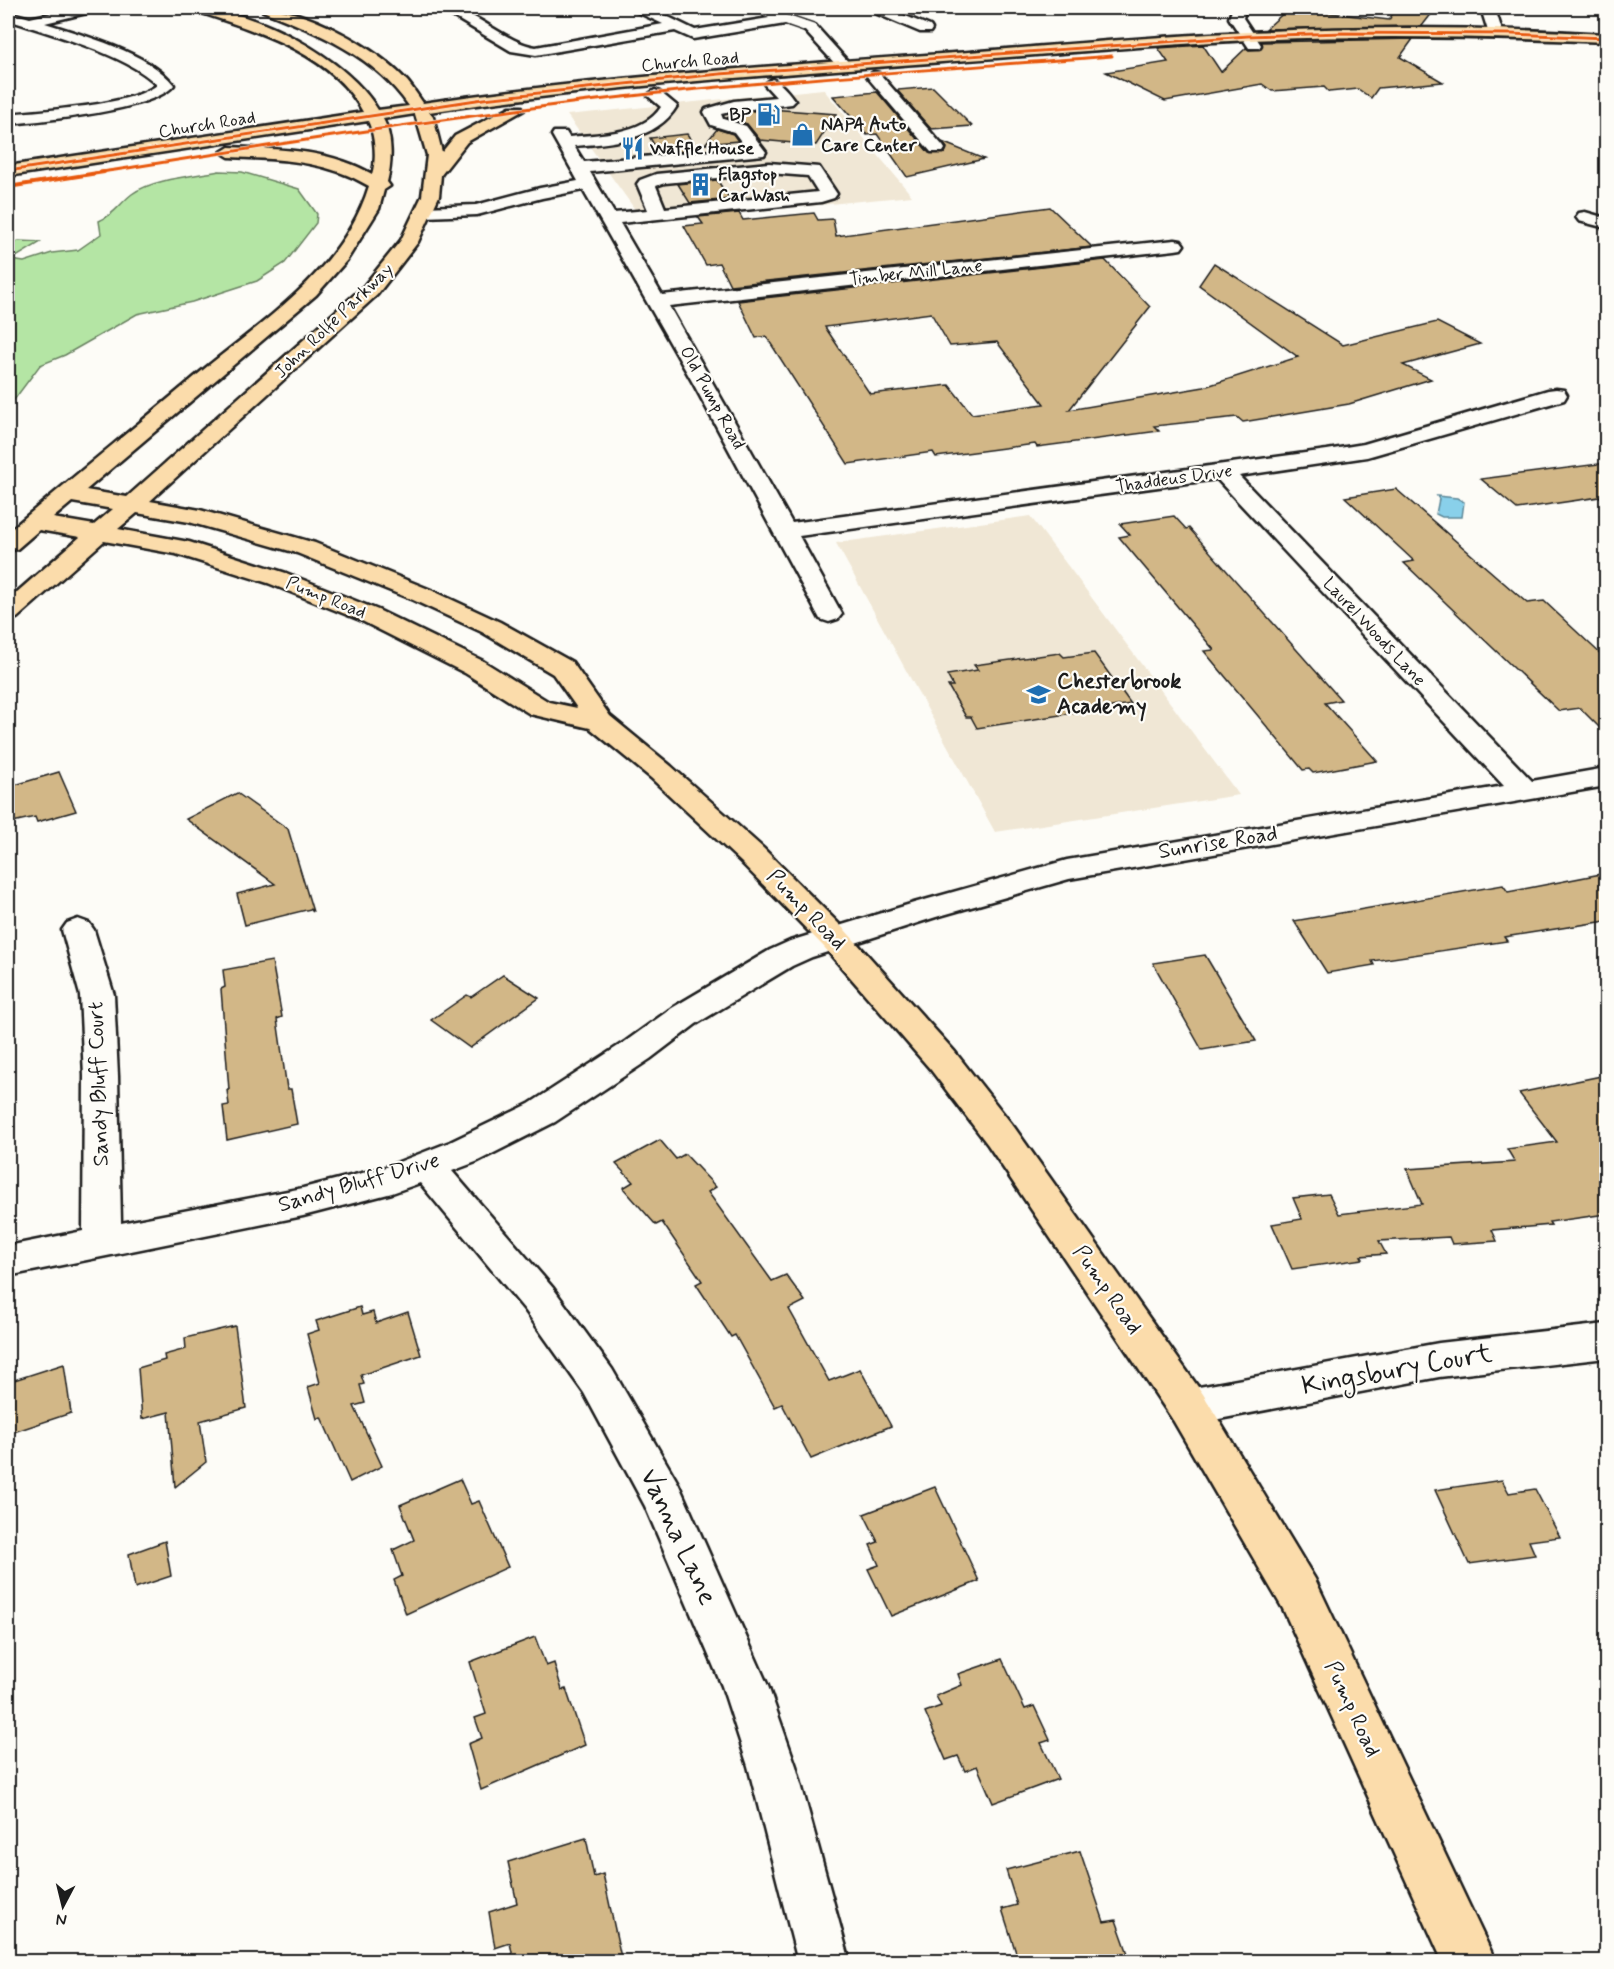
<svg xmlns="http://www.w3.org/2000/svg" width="1614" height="1969" viewBox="0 0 1614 1969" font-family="Mynerve,sans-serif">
<rect width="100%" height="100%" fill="#fdfcf7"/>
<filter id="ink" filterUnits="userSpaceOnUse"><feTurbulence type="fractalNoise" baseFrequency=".0167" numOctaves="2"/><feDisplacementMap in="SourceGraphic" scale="12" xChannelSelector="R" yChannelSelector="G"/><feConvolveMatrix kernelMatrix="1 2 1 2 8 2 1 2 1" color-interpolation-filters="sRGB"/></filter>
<g filter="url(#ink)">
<!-- built -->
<g fill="#f0e7d5">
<path d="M823,89L912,196L644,222L567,115Z"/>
<path d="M1030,516L1071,570L1239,795L995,832L836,543Z"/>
</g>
<!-- green -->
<path fill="#b4e5a4" stroke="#688060" stroke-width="1.5" d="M219,171L242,172L299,189L317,214L316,223L285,263L257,281L192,302L137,314L65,355L40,365L8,408V244L19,241L41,242L11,260L24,262L52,253L78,250L101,234L99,221C115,214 119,204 132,194C152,179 194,176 219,171Z"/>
<!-- water -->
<path fill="#89d0ea" stroke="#5d8898" stroke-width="1.5" d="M1437,496L1457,498L1464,502L1462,517H1442L1436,514L1439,499Z"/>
<!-- building -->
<g fill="#d2b787" stroke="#1c1c1c" stroke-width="1.5" fill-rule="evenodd">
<path d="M1289,8L1389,20L1396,8H1436L1422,26L1266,29Z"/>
<path d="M1413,39L1400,57L1443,82L1378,88L1371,98L1358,89L1329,92L1324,87L1272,91L1262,84L1165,101L1106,72L1168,62L1158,48L1203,45L1221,72L1246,48L1249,50L1261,49L1262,42Z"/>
<path d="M933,87L972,126L931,129L897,90Z"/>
<path d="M877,92L929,153H945L947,148L942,142L984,159L907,177L877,134L867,135L833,96Z"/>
<path d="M770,109L836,114L816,145L760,140L747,124L727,118L735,113Z"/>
<path d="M717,129L733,134L738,141L705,144Z"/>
<path d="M687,134L698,150L659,153L650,138Z"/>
<path d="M717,180L730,199L690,203L678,184Z"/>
<path d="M1050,207L1092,247L730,285L719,263L706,265L684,226L703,224L698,217L739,213L743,220L814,213L818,220L833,219L836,236Z"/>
<path d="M1105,260L1150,307L1069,410L1204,387L1298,357L1199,285L1214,263L1343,345L1437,322L1480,344L1403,365L1431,379L1349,404L1243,422L1237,417L1154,426L1159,431L1037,447L1035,444L936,457L933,452L848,464L766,336L756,338L738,301ZM931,313L950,346L997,342L1044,404L972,414L949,385L870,394L825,327Z"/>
<path d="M1606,463V496L1517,509L1481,479Z"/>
<path d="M1396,489L1527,603L1544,601L1606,659V734L1580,708L1559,711L1404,563L1414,561L1345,497Z"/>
<path d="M1174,516L1186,529L1189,528L1341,700L1325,703L1377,761L1313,773L1309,769L1303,770L1204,651L1214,650L1119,537L1130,535L1120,524Z"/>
<path d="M1060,653L1064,657L1094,653L1131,704L977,728L971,717H966L948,686H953L947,675L978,670L974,665Z"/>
<path d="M59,772L76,811L37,822L35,817L8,823V787Z"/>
<path d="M237,793L288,829L313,912L310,909L245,925L237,894L275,884L186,819Z"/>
<path d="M1606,873V921L1504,937L1507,941L1372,961L1374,965L1327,973L1294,921L1503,885L1508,892Z"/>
<path d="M1205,955L1256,1041L1202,1050L1153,963Z"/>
<path d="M272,961L282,1017L277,1019L287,1089H291L297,1124L227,1140L223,1106L229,1105L227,1090H229L221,989L225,987L223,970Z"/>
<path d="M503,975L539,998L470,1048L431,1020L467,995L471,997Z"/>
<path d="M1606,1075V1214L1549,1222L1551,1225L1492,1230L1497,1241L1452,1244L1449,1237L1379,1241L1386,1254L1361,1256L1363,1259L1292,1269L1272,1224L1302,1219L1293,1198L1329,1194L1339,1214L1422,1204L1407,1169L1515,1162L1507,1149L1557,1142L1519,1093Z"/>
<path d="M660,1140L676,1159L685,1154L716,1187L708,1192L772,1281L786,1275L805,1301L789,1309L829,1381L860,1369L891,1426L811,1459L782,1404L775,1407L735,1335L731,1337L696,1284L702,1281L662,1222L656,1225L623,1188L633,1182L616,1164Z"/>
<path d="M360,1307L362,1315L373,1312L376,1323L408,1312L421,1355L361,1375L364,1384L360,1385L365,1403L354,1406L382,1466L350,1482L321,1417L317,1419L308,1387L320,1383L307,1334L319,1330L316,1321Z"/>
<path d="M235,1326L246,1408L200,1421L206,1462L175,1487L169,1412L142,1419L138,1368L165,1360L164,1355L186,1349L185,1338Z"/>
<path d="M64,1364L71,1413L8,1434V1382Z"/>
<path d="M460,1479L471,1504L479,1501L508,1567L406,1614L394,1580L402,1576L393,1550L414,1540L400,1505Z"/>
<path d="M1502,1480L1509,1493L1535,1489L1560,1537L1529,1541L1535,1555L1469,1564L1435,1490Z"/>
<path d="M935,1487L979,1581L891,1616L868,1569L879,1565L870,1545L878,1542L864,1514Z"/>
<path d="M165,1541L171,1576L135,1588L129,1554Z"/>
<path d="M535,1637L546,1666L554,1663L562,1690L566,1689L585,1745L481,1790L468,1744L482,1738L475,1718L486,1714L470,1662Z"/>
<path d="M1002,1659L1025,1709L1034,1706L1050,1740L1041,1743L1058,1779L993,1803L977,1766L965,1771L958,1756L946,1760L925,1712L941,1706L936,1696L962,1685L958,1674Z"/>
<path d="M586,1838L594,1877L603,1874L622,1962H514L510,1943L495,1948L489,1912L517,1903L508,1862Z"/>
<path d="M1080,1851L1104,1922L1116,1920L1131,1962H1019L1002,1909L1017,1905L1006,1870Z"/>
</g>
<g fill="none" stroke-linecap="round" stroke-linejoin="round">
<!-- minor-tunnel -->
<path stroke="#dbdad6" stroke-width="15" stroke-dasharray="15 8" stroke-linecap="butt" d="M765,123L776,110"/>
<defs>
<g id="minor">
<path d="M75,8H97L95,11L45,23C82,35 150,53 174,85C154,111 41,121 8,124V114C44,110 130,106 157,85C129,55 47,33 8,20V12L30,18Z"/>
<path d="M439,8C471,4 502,42 536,47L663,24L635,11L634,8H650L695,30L769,18L761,13L768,9L815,25L851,65L849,68H839L805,31L785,24L693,39L675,31L536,55L511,51Z"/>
<path d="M875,8H886L930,26L932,29L930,32H920L875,13L873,10Z"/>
<path d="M1233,8H1246L1243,18L1261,45L1259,48H1249L1229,18Z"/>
<path d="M1486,8H1499L1497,15L1503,34L1501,37L1496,38L1489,34L1483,15Z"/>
<path d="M874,72L879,73L943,146L945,149L943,152H931L869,79L867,76Z"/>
<path d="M772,79C781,82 789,93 795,101L792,104L735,111L721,114L723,119L746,126L766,152L764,155L590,172L614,213L648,210L637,184L640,180L656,174L769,163L819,167L837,194L834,198L821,202L620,223L662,295L1175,240L1181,241L1184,245L1181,249L1175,250L669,306L792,523L1327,450L1364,444L1548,390L1556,389L1564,390L1567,395L1564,400L1367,457L1239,476L1532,781L1606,768V786L1069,879L936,917L812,957L792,966L696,1024L650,1059L555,1122L476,1162L452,1171L553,1288L612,1369L678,1483L768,1686L796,1766L850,1962H798L748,1766L722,1686L645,1506L584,1393L525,1310L420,1183L392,1193L303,1216L8,1276V1246L83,1231L84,1076L80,995L62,930L67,923L78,919L89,923L94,930L114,995L118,1076L121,1223L303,1188L386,1167L450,1142L529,1104L626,1041L672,1008L770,950L790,941L914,903L1067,860L1504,786L1217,479L799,536L842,614L838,619L829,622L820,619L693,383L583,190L542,198L477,215L425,217L419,216L416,212L419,208L425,207L476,205L540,188L578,181L552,135L554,132H566L569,137C598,134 643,135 661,107L647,95L655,90L660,92L677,106C656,141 611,143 574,146L584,162L746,148L734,132L711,125L704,112L706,109L734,101L776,97L764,84ZM769,173L808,176L818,192L665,208L656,186L665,183Z"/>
<path d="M1585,212L1606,218V228L1579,221L1576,217L1579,213Z"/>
<path d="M1606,1324V1358L1439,1377L1188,1425L1173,1420L1167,1407L1173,1394L1188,1389L1439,1343Z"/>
</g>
<path id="major" d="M195,8C253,8 349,59 378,110L409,106C374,55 318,33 263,11L262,8C306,8 377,48 407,81C413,88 418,96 423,103C604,76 787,65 969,52C1062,45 1155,36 1249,32C1367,26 1488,27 1606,34V42C1488,37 1369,35 1250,40C1148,45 1045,55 942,62C771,75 599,86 429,112L433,117L442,152L455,136L510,107H522L524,110L467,142L441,175L439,196L418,242L377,295L150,501L200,510L315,543L431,590L500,622L572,662L610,716L671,766L763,848L846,931L955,1052L1014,1127L1203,1394L1315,1579L1496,1962H1443L1283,1609L1173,1420L988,1145L931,1070L824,947L741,862L651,778L590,728L530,714L465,673L360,620L268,583L176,554L104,541L17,618L8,621V600L80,537L39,530L17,549L8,551V532C70,479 134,428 197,375C262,321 343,271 369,186C325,160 279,159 229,157L221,152L229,147C277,149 329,149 372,174C377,160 375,134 368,121L8,176V166L363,112C332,53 256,31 196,11ZM415,114L427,155L422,196L401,240L363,287L127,497L86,490L316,295L347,260L379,209L384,190L390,186L387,182C392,163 393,137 383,119ZM72,502L113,509L94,525L53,518ZM137,513L189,522L297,553L413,600L482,632L553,674L577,708L549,702L483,661L378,610L286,573L189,542L118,529Z"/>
</defs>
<!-- minor casing -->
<use href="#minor" stroke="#1c1c1c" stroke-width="5"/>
<!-- major casing -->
<use href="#major" stroke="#1c1c1c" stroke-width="5"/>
<!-- minor -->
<use href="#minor" fill="#fdfcf7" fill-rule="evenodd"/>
<!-- major -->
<use href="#major" fill="#fbdcab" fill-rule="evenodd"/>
<defs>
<g id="cycleway-far1">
<path d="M8,171L483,99L720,74L1248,36L1342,33L1512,34L1606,38"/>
<path d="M95,173C267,146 440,118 614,98C780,79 946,69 1112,56"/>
</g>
<path id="cycleway" d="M8,187L104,172"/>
</defs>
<!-- cycleway-far1 casing -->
<use href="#cycleway-far1" stroke="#fdfcf7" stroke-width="4.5"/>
<!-- cycleway casing -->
<use href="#cycleway" stroke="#fdfcf7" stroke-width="6"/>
<!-- cycleway-far1 -->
<use href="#cycleway-far1" stroke="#e8590c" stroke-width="3"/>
<!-- cycleway -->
<use href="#cycleway" stroke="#e8590c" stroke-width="4"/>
</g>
</g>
<!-- icons -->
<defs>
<symbol id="fuel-bare" viewBox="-9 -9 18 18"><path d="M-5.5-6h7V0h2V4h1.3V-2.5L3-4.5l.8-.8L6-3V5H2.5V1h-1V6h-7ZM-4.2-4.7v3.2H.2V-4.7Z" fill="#1f6fb2" stroke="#fdfcf7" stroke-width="2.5" paint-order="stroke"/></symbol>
<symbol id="shop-bare" viewBox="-9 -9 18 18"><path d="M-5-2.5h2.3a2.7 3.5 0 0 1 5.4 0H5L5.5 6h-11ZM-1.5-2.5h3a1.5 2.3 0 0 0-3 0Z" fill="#1f6fb2" stroke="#fdfcf7" stroke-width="2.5" paint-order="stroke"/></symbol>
<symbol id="restaurant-bare" viewBox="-9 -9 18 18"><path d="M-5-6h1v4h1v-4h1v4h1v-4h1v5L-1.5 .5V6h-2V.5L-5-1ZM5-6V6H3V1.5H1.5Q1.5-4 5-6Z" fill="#1f6fb2" stroke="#fdfcf7" stroke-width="2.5" paint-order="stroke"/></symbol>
<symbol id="building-bare" viewBox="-9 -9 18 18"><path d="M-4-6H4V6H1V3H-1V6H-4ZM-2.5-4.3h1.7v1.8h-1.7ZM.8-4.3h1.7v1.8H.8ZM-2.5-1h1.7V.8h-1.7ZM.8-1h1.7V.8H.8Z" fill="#1f6fb2" stroke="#fdfcf7" stroke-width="2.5" paint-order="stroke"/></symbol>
<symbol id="school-bare" viewBox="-9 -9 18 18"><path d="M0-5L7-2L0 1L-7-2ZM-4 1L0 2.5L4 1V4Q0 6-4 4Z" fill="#1f6fb2" stroke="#fdfcf7" stroke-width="2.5" paint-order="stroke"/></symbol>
</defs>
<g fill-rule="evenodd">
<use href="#fuel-bare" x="752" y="98" width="33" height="33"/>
<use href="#shop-bare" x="786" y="118" width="33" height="33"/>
<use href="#restaurant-bare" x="616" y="132" width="33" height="33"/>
<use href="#building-bare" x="684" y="168" width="33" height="33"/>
<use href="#school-bare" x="1022" y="678" width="33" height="33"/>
</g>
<g text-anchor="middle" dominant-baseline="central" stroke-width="4.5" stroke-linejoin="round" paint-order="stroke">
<!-- far-street labels -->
<g font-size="18" fill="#1c1c1c" stroke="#fdfcf7">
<text transform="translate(690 62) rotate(-5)">Church Road</text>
<text transform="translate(207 125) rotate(-9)">Church Road</text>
<text transform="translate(916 273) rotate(-6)">Timber Mill Lane</text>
<text transform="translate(334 321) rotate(-44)">John Rolfe Parkway</text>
<text transform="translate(712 398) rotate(61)">Old Pump Road</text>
<text transform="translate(1174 479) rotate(-8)">Thaddeus Drive</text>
<text transform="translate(326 598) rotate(22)">Pump Road</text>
<text transform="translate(1374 632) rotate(47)">Laurel Woods Lane</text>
</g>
<!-- far-poi labels -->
<g font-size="18" font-weight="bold" fill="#1c1c1c" stroke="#fdfcf7" text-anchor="start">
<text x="751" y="115" text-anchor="end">BP</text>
<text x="821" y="125">NAPA Auto<tspan x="821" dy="21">Care Center</tspan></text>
<text x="650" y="149">Waffle House</text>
<text x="718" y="175">Flagstop<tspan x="718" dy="21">Car Wash</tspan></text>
</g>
<!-- poi labels -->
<g font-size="22" font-weight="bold" fill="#1c1c1c" stroke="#fdfcf7" text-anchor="start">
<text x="1057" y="682">Chesterbrook<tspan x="1057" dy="25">Academy</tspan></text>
</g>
<!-- street labels -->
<g font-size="22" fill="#1c1c1c" stroke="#fdfcf7">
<text transform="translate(1218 843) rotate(-9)">Sunrise Road</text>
<text transform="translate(806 910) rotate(46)">Pump Road</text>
<text transform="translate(99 1084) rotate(-92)">Sandy Bluff Court</text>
<text transform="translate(359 1183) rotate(-16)">Sandy Bluff Drive</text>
<text transform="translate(1107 1290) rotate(55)">Pump Road</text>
<text transform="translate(1352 1709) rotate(65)">Pump Road</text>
</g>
<!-- near-street labels -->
<g font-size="27" fill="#1c1c1c" stroke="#fdfcf7">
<text transform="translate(1397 1370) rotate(-10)">Kingsbury Court</text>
<text transform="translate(678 1537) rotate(65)">Vanna Lane</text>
</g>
</g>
<!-- margin -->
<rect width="1614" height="1969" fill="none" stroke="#fdfcf7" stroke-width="30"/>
<rect x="15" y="15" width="1584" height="1939" fill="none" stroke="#1c1c1c" stroke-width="2" filter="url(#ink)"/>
<!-- north arrow -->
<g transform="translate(63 1906) rotate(187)" stroke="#fdfcf7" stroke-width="4.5" paint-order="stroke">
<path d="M0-4.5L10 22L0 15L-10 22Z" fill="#1c1c1c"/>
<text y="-9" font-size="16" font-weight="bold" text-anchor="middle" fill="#1c1c1c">N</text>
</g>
</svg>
